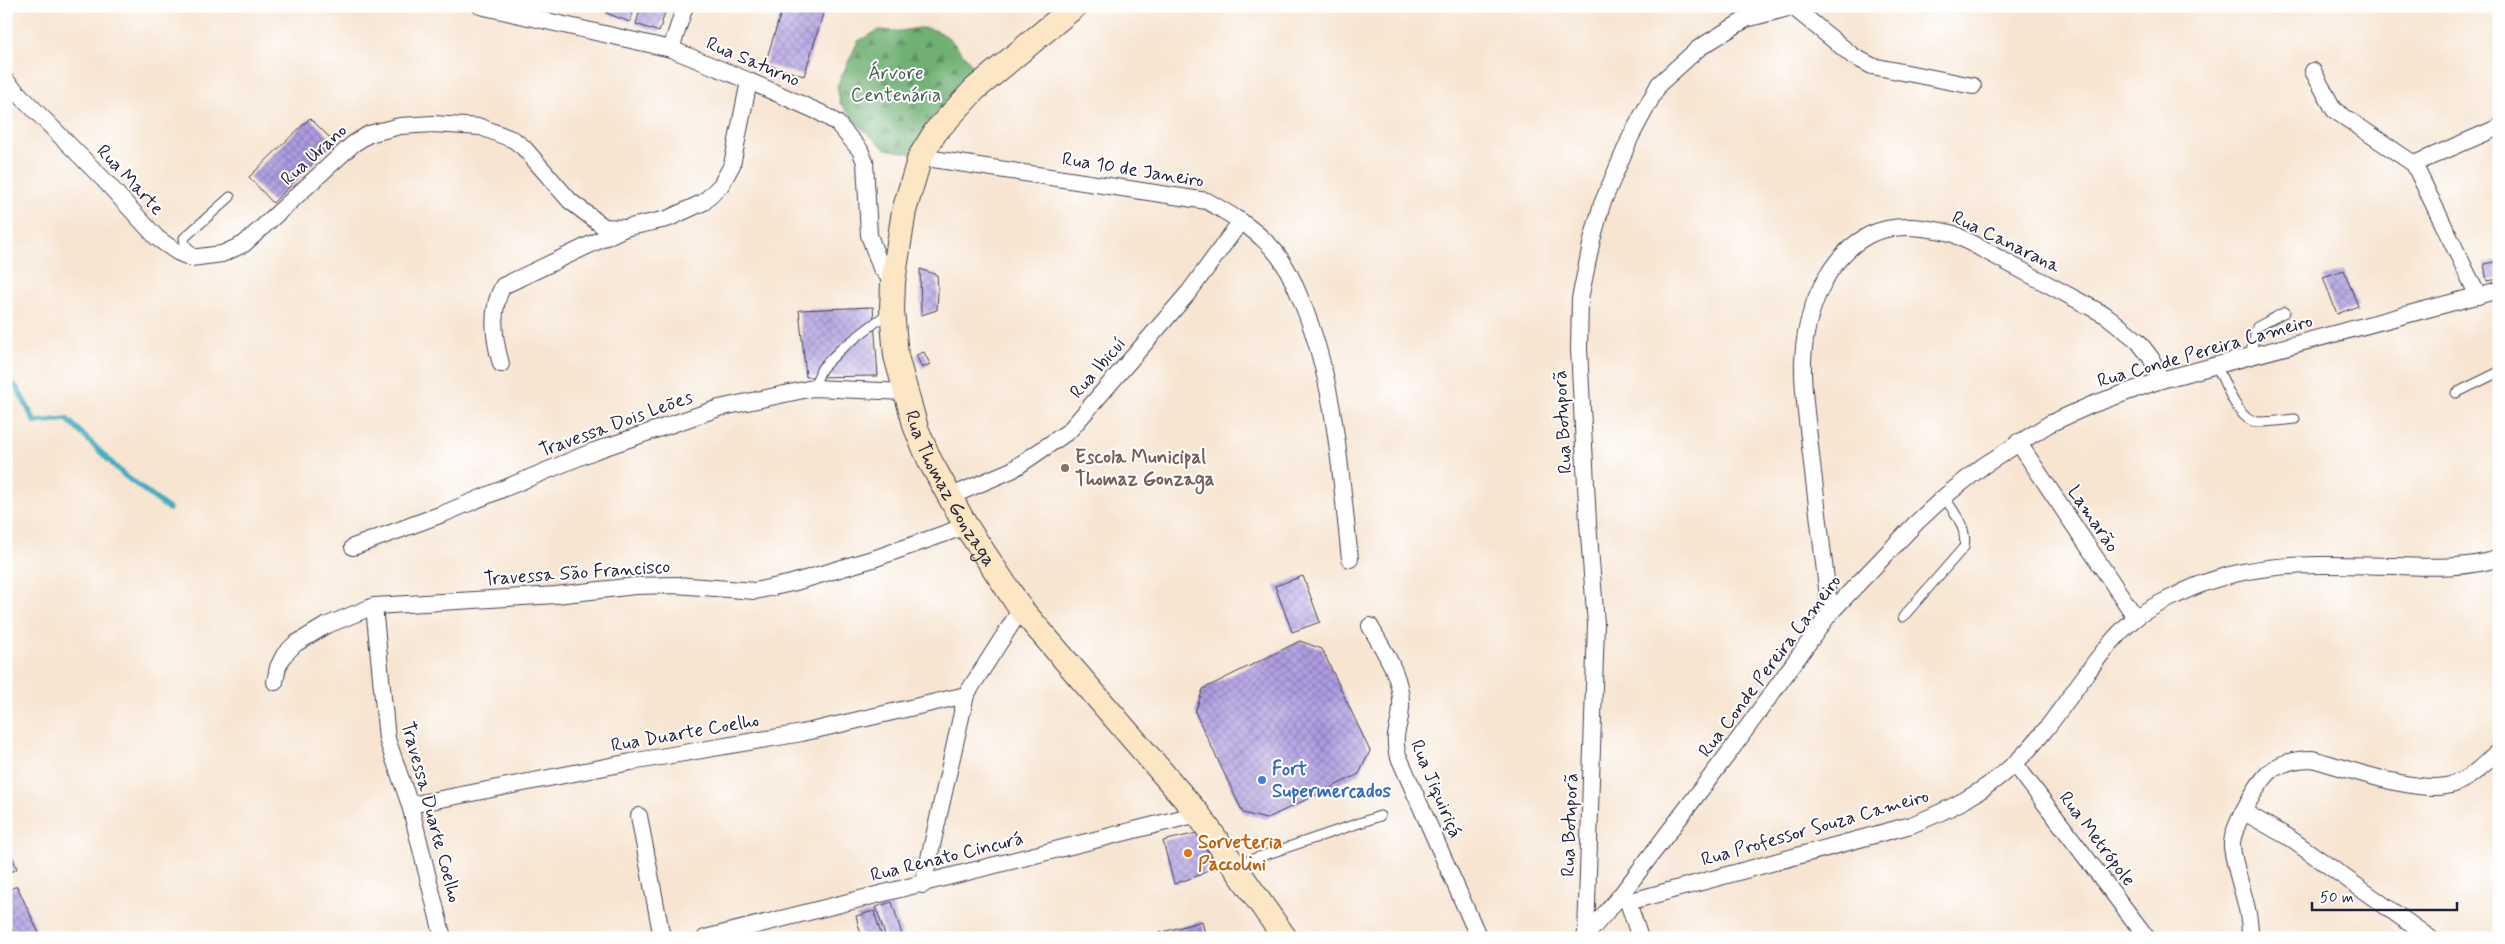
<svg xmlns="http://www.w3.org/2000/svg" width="2505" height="944" viewBox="0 0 2505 944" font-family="Mynerve,sans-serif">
<defs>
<pattern id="forest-firs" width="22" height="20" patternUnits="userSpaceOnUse" patternTransform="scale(1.25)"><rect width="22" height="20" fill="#70b073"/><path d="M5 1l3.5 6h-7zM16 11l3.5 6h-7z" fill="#5c8f60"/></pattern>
<pattern id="building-cross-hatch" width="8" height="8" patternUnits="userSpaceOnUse" patternTransform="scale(1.25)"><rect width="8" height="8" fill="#ae9ce1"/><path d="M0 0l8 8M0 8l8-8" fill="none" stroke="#8d7fb8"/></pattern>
</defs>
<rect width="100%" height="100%" fill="#fff"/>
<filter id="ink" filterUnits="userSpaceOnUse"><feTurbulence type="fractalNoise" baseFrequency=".02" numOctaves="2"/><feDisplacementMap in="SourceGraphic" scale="10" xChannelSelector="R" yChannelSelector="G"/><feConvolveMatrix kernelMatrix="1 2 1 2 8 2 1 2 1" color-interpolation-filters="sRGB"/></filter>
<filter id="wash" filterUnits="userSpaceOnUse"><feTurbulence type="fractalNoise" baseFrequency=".0096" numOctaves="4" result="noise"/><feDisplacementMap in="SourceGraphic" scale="20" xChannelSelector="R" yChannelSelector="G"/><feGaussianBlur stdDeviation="1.12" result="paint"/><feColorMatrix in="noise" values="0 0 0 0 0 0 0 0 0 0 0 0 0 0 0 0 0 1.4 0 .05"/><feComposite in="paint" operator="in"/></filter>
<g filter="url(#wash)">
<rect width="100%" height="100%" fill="#f7e5d1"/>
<!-- forest -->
<path fill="url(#forest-firs)" stroke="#496957" d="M920,28C951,28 956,50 977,69L973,81L915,154L885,149L856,123L840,103L837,86L858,41L879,30L899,31Z"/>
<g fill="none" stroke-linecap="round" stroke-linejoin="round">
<!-- stream -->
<path stroke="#41adc0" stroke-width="5.5" d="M6,378L18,389L35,422L67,419L124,475L169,509"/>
</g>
<g id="blocks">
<!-- building -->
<g fill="url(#building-cross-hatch)">
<path d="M609,6H635L630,22L606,13Z"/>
<path d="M641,6H667L659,32L636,24Z"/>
<path d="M783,6H810L824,11L804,76L765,64Z"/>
<path d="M310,118L334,142L273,203L249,177Z"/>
<path d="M2499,261V279L2487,281L2484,264Z"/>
<path d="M920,269L937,275L938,291L937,310L921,315Z"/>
<path d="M2344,270L2358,306L2337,314L2323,277Z"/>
<path d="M873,307L878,376L806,377L799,310Z"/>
<path d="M924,352L930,364L922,368L916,355Z"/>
<path d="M1303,576L1320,622L1292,632L1275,586Z"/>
<path d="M1300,641L1322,649L1370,751L1359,774L1266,819L1243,813L1195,712L1203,689Z"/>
<path d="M1197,833L1215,865L1200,875L1174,884L1163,841Z"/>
<path d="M6,842L17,869L6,874Z"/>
<path d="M17,886L41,938H16L6,914V891Z"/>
<path d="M892,902L903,938H886L876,907Z"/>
<path d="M874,911L882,938H862L856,916Z"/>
<path d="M1202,921L1206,938H1160L1159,933Z"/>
</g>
</g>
</g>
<g filter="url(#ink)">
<use href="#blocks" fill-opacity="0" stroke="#423f52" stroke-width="1"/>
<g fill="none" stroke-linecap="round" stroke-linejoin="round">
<defs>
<g id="service">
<path d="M197,258L185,244L184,238L230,197"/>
<path d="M2250,356L2257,327L2285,312"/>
<path d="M2216,365C2224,380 2236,415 2252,421C2260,424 2285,420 2295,419"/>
<path d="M813,388L822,368L841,349L889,312"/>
<path d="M2456,393L2499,372"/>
<path d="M1903,617L1964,547C1968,528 1954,512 1944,497"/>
<path d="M1235,865L1380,816"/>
</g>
<g id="minor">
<path d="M480,6L671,49L749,81L821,113L837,123L860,150L865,162L869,235L881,268L893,282"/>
<path d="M1793,7L1853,56L1872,66L1973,86"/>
<path d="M671,49L685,6"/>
<path d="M2313,71L2334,110L2414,164L2478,296"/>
<path d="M6,81L104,180L157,238L177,252L191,258L222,254L244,244L353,144L369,134L400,126L433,124L481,127L514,140L524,148L570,201L604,227L625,228"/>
<path d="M920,157L1207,201C1228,213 1249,225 1266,242C1283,257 1293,280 1301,300C1336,383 1340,471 1350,559"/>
<path d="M2414,164L2497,128"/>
<path d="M501,364C494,340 490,309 503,286L625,228L667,219L704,202L721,185L732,165L749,81"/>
<path d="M2018,442L2136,618"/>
<path d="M949,497L1012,470L1069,431L1189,292L1241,221"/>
<path d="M353,547L445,513L594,451L719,408L813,388L905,392"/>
<path d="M374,606L387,739L410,805L443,938"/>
<path d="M1830,613C1824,561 1817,508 1811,455C1808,424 1802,392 1803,361C1805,314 1825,258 1869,235C1895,222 1927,227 1954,234L2107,316L2138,341L2151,358L2161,380"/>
<path d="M1370,626C1384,651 1403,678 1401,708C1400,728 1393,730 1397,753L1479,938"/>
<path d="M275,682L278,667L284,655L295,644L325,626L374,606L556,595L635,586L676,585L755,591L792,583L876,558L966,526"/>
<path d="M2015,764L2147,938"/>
<path d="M410,805L631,762L802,733L966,695"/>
<path d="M2244,812L2288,837L2430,938"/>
<path d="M639,816L662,938"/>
<path d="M923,885L966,695L1021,609"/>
<path d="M1620,896L1628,902L1911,825C1949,810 1983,793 2014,764C2060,722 2086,662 2134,619C2145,610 2161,603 2173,597C2245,558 2320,565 2398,566C2432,567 2467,569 2499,558"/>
<path d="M1628,902L1640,938"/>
<path d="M1586,935L1596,624L1588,523L1579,349L1580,299L1592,240L1602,204L1631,136L1659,84L1699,48L1746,19L1796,6"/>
<path d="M705,938L1198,814"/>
<path d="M1584,938L1620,896L1728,754L1830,613L1916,523L1944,497L1983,466L2049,424L2091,405L2161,380L2499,290"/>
<path d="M2250,938C2251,907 2236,878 2232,847C2230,830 2260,776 2275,768C2287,761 2298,759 2312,759C2346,768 2422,796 2454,784C2471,778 2486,763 2499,750"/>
</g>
<g id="secondary">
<path id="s1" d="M1075,6L975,89L936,131L920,157L904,211L893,282L892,310L896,356L916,428L930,461L966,526L1021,609L1198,814L1285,938"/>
</g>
</defs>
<!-- service casing -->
<use href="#service" stroke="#423f52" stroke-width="11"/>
<!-- minor casing -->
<use href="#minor" stroke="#423f52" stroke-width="18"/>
<!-- secondary casing -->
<use href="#secondary" stroke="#423f52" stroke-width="26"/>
<!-- service -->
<use href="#service" stroke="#fff" stroke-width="9"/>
<!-- minor -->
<use href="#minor" stroke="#fff" stroke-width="16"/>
<!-- secondary -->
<use href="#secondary" stroke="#fce6c4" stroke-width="24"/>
</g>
</g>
<!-- markers -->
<circle fill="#8d6e63" stroke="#fff" stroke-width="2" cx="1065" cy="468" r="5"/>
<circle fill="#3f7fe0" stroke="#fff" stroke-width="2" cx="1262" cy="780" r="5"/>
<circle fill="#e8710a" stroke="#fff" stroke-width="2" cx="1188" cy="853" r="5"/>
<g text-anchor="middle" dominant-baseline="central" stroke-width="4" stroke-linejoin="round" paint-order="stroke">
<!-- street labels -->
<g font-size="19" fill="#22223b" stroke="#fff">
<text transform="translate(753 62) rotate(23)">Rua Saturno</text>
<text transform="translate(314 155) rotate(-42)">Rua Urano</text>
<text transform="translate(1133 170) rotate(9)">Rua 10 de Janeiro</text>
<text transform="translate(130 180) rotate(47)">Rua Marte</text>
<text transform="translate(2006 242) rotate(26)">Rua Canarana</text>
<text transform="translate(2205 351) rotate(-16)">Rua Conde Pereira Cameiro</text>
<text transform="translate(1098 368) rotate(-49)">Rua Ibicuí</text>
<text transform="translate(1563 422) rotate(-93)">Rua Botuporã</text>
<text transform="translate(616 424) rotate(-20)">Travessa Dois Leões</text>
<text stroke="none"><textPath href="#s1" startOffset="564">Rua Thomaz Gonzaga</textPath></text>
<text transform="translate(2093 519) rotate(56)">Lamarão</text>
<text transform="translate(577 573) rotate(-4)">Travessa São Francisco</text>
<text transform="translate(1770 666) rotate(-53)">Rua Conde Pereira Cameiro</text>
<text transform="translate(685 733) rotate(-10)">Rua Duarte Coelho</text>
<text transform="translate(1436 789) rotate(67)">Rua Jiquiriçá</text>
<text transform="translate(431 812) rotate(75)">Travessa Duarte Coelho</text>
<text transform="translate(1570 825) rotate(-88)">Rua Botuporã</text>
<text transform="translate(1815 828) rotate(-16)">Rua Professor Souza Cameiro</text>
<text transform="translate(2097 839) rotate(53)">Rua Metrópole</text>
<text transform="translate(947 857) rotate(-14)">Rua Renato Cincurá</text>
</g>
<!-- park labels -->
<g font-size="19" fill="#475e55" stroke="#fff">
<text x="896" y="73">Árvore<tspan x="896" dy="22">Centenária</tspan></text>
</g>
<!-- education labels -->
<g font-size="19" font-weight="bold" fill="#785e54" stroke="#fff" text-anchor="start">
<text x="1075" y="457">Escola Municipal<tspan x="1075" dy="22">Thomaz Gonzaga</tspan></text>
</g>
<!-- shop labels -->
<g font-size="19" font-weight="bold" fill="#366cbe" stroke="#fff" text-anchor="start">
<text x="1272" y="769">Fort<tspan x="1272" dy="22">Supermercados</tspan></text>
</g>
<!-- food labels -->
<g font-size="19" font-weight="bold" fill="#c56008" stroke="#fff" text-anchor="start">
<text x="1198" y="842">Sorveteria<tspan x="1198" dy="22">Paccolini</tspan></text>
</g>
</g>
<!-- margin -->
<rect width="2505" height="944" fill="none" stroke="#fff" stroke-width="25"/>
<!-- scale -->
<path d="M2312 902v8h145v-8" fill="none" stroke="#22223b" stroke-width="2.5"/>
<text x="2320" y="902" font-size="15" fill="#22223b" stroke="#ffffff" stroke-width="4" paint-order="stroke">50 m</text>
</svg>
